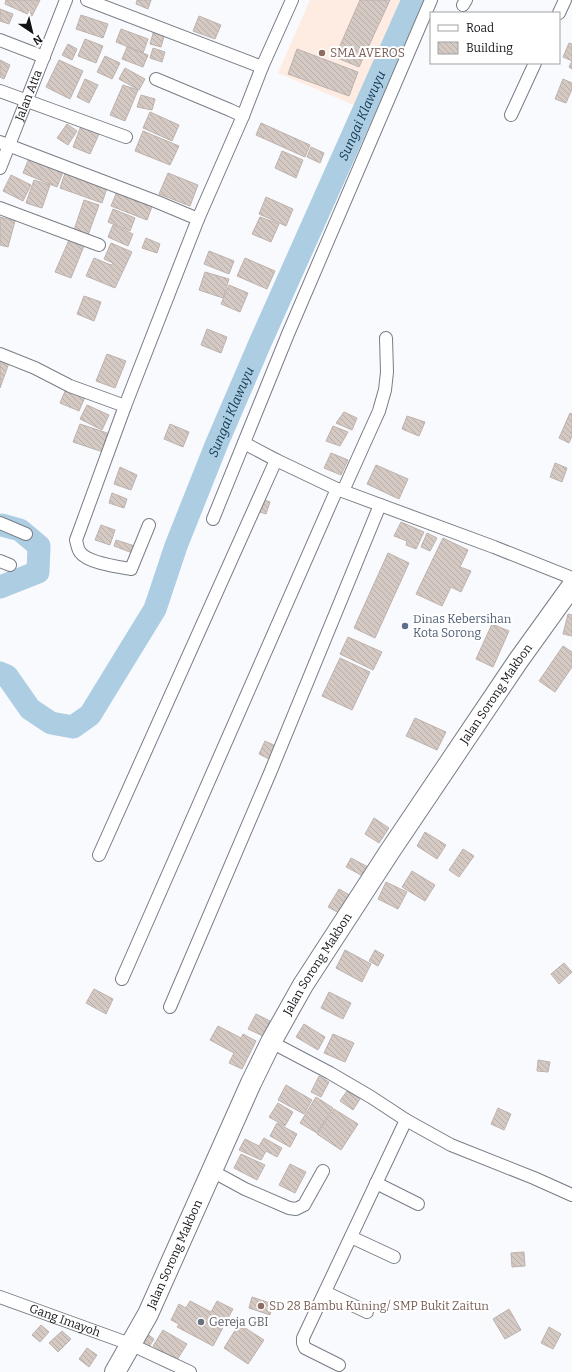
<svg xmlns="http://www.w3.org/2000/svg" width="572" height="1372" viewBox="0 0 572 1372" font-family="Bitter,serif">
<defs>
<pattern id="building-back-hatch" width="6" height="6" patternUnits="userSpaceOnUse"><rect width="6" height="6" fill="#d5c9c4"/><path d="M-1 5l2 2M0 0l6 6M5-1l2 2" fill="none" stroke="#b6aca8"/></pattern>
</defs>
<rect width="100%" height="100%" fill="#f8fafe"/>
<!-- education -->
<path fill="#feece2" fill-rule="evenodd" d="M310,0H360L335,56L359,67L390,0H402L356,106L278,73ZM297,49L358,71L349,96L288,74Z"/>
<g fill="none" stroke-linecap="round" stroke-linejoin="round">
<!-- river -->
<g stroke="#adcde3" stroke-width="23">
<path d="M0,587L38,572L39,546L20,530L2,525"/>
<path id="s1" d="M0,673L7,676L30,709L51,723L73,727L90,715L155,609L176,546L217,443L260,343L413,0"/>
</g>
</g>
<!-- building -->
<g fill="url(#building-back-hatch)" stroke="#beb2ad">
<path d="M6,0H40L32,16L5,4Z"/>
<path d="M137,0H151L148,9L136,4Z"/>
<path d="M360,0H390L359,67L335,57Z"/>
<path d="M0,9L13,14L9,24L0,21Z"/>
<path d="M81,15L108,24L103,38L76,29Z"/>
<path d="M199,16L221,25L215,39L193,31Z"/>
<path d="M121,29L148,39L143,53L116,42Z"/>
<path d="M154,30L165,33L161,47L150,44Z"/>
<path d="M85,39L103,46L96,63L78,56Z"/>
<path d="M569,43L572,44V69L569,67L572,61L563,57Z"/>
<path d="M68,44L77,49L72,60L62,55Z"/>
<path d="M127,47L148,55L143,67L122,59Z"/>
<path d="M153,48L165,52L162,62L150,58Z"/>
<path d="M297,49L358,72L349,96L288,74Z"/>
<path d="M105,56L120,63L112,79L97,72Z"/>
<path d="M0,60L10,65L4,79L0,77Z"/>
<path d="M59,60L83,71L70,99L46,87Z"/>
<path d="M125,68L145,79L139,90L119,79Z"/>
<path d="M85,79L98,85L89,103L77,97Z"/>
<path d="M563,79L572,83V89L566,103L555,99Z"/>
<path d="M123,85L138,90L125,121L110,115Z"/>
<path d="M141,95L155,99L152,110L137,107Z"/>
<path d="M150,112L179,125L172,141L143,128Z"/>
<path d="M261,123L310,145L305,157L256,135Z"/>
<path d="M67,124L77,131L68,145L57,138Z"/>
<path d="M81,126L99,134L90,154L73,147Z"/>
<path d="M143,131L179,146L170,165L135,151Z"/>
<path d="M311,147L324,153L320,163L307,157Z"/>
<path d="M282,151L303,160L296,178L275,168Z"/>
<path d="M29,158L63,172L57,187L23,173Z"/>
<path d="M65,173L107,188L102,203L60,188Z"/>
<path d="M168,173L198,185L190,206L159,194Z"/>
<path d="M11,175L31,185L23,201L3,191Z"/>
<path d="M34,180L50,185L42,208L26,203Z"/>
<path d="M118,189L153,204L147,220L111,206Z"/>
<path d="M266,197L293,209L286,226L259,214Z"/>
<path d="M84,200L99,205L88,235L74,230Z"/>
<path d="M113,209L135,218L130,231L108,222Z"/>
<path d="M0,217L15,221L8,247L0,245Z"/>
<path d="M260,217L279,224L271,242L252,234Z"/>
<path d="M113,225L133,234L128,246L108,237Z"/>
<path d="M146,238L160,244L157,253L142,248Z"/>
<path d="M69,240L84,246L71,278L55,272Z"/>
<path d="M111,243L132,252L115,288L86,276L94,258L111,265L113,263L104,259Z"/>
<path d="M209,251L234,261L229,274L204,264Z"/>
<path d="M245,258L275,271L267,289L237,276Z"/>
<path d="M205,272L229,279L223,298L199,290Z"/>
<path d="M229,285L248,293L240,312L221,304Z"/>
<path d="M84,296L101,302L94,321L77,314Z"/>
<path d="M207,329L227,337L221,353L201,345Z"/>
<path d="M107,354L126,361L115,388L96,381Z"/>
<path d="M0,360L9,363L0,388Z"/>
<path d="M66,389L85,397L79,411L60,403Z"/>
<path d="M87,405L109,415L102,430L80,419Z"/>
<path d="M344,412L357,418L352,430L336,423Z"/>
<path d="M570,413L572,414V436L569,443L559,438Z"/>
<path d="M407,416L425,422L419,436L402,429Z"/>
<path d="M80,424L110,434L103,452L73,442Z"/>
<path d="M170,424L189,432L183,447L164,439Z"/>
<path d="M333,426L348,432L340,446L326,441Z"/>
<path d="M331,453L348,460L341,475L324,468Z"/>
<path d="M555,463L567,468L562,482L550,477Z"/>
<path d="M376,465L408,479L399,499L367,484Z"/>
<path d="M120,467L137,475L131,490L114,484Z"/>
<path d="M112,493L127,499L124,508L109,503Z"/>
<path d="M262,499L270,502L266,514L257,511Z"/>
<path d="M401,522L424,532L416,549L406,545L407,541L394,536Z"/>
<path d="M101,525L115,530L110,545L95,540Z"/>
<path d="M427,533L437,538L430,551L421,547Z"/>
<path d="M443,538L468,550L460,567L471,571L461,592L451,587L442,606L416,594Z"/>
<path d="M116,540L138,547L135,554L114,546Z"/>
<path d="M388,553L409,563L375,638L354,628Z"/>
<path d="M568,614L572,615V636L563,634Z"/>
<path d="M492,624L509,631L493,667L476,659Z"/>
<path d="M348,637L382,652L373,670L340,654Z"/>
<path d="M563,646L572,652V667L555,692L539,681Z"/>
<path d="M340,658L370,672L352,710L322,696Z"/>
<path d="M415,718L446,732L437,750L406,736Z"/>
<path d="M265,741L278,747L271,760L259,754Z"/>
<path d="M374,818L389,828L379,843L365,834Z"/>
<path d="M425,832L446,845L437,859L417,846Z"/>
<path d="M463,849L474,856L459,877L449,870Z"/>
<path d="M351,858L368,867L363,876L346,867Z"/>
<path d="M412,871L435,885L425,901L402,887Z"/>
<path d="M386,882L407,892L398,909L378,899Z"/>
<path d="M339,889L351,896L341,914L328,907Z"/>
<path d="M345,950L371,964L362,982L336,968Z"/>
<path d="M375,950L384,955L378,966L369,961Z"/>
<path d="M564,963L572,972L559,984L551,974Z"/>
<path d="M94,989L113,999L106,1014L86,1003Z"/>
<path d="M329,992L351,1003L343,1019L321,1008Z"/>
<path d="M256,1014L270,1021L263,1036L248,1029Z"/>
<path d="M304,1024L325,1037L318,1050L296,1037Z"/>
<path d="M218,1026L241,1038L243,1034L256,1041L242,1069L229,1063L234,1053L210,1040Z"/>
<path d="M333,1034L354,1043L345,1062L324,1053Z"/>
<path d="M538,1060L550,1062L548,1072L537,1071Z"/>
<path d="M319,1076L329,1082L321,1097L311,1092Z"/>
<path d="M286,1085L312,1100L304,1114L278,1100Z"/>
<path d="M347,1091L360,1099L353,1110L340,1101Z"/>
<path d="M316,1097L333,1108L317,1133L300,1123Z"/>
<path d="M278,1103L293,1112L285,1126L269,1117Z"/>
<path d="M498,1108L511,1114L504,1130L491,1124Z"/>
<path d="M334,1109L358,1124L341,1150L317,1134Z"/>
<path d="M277,1123L297,1134L290,1147L270,1136Z"/>
<path d="M264,1138L282,1148L277,1157L266,1151L261,1160L239,1150L245,1139L259,1146Z"/>
<path d="M241,1154L265,1165L257,1180L234,1168Z"/>
<path d="M290,1164L306,1172L295,1193L279,1185Z"/>
<path d="M524,1252L525,1266L512,1267L511,1253Z"/>
<path d="M252,1297L273,1304L270,1315L249,1308Z"/>
<path d="M190,1301L211,1312L217,1301L233,1309L213,1346L177,1327L179,1324L171,1320L179,1304L186,1308Z"/>
<path d="M509,1309L521,1330L505,1339L493,1319Z"/>
<path d="M239,1324L264,1340L248,1364L224,1348Z"/>
<path d="M41,1325L49,1332L40,1342L32,1335Z"/>
<path d="M549,1327L561,1334L553,1349L541,1343Z"/>
<path d="M163,1330L187,1344L177,1360L153,1346Z"/>
<path d="M62,1331L71,1339L58,1352L49,1343Z"/>
<path d="M146,1333L154,1339L149,1347L141,1341Z"/>
<path d="M87,1348L97,1355L89,1367L79,1359Z"/>
</g>
<g fill="none" stroke-linecap="round" stroke-linejoin="round">
<defs>
<g id="minor">
<path d="M87,0L262,67"/>
<path d="M463,5L466,0"/>
<path d="M559,13L565,0"/>
<path d="M0,40L44,57"/>
<path d="M156,79L230,110L243,116L262,67L292,0"/>
<path d="M0,91L126,137"/>
<path d="M511,115L535,63"/>
<path d="M0,142L155,201L198,219"/>
<path id="s2" d="M0,168L66,0"/>
<path d="M0,208L99,245"/>
<path d="M0,354L35,368L70,386L125,406L76,540C77,544 78,550 80,552C87,563 119,567 131,569L149,525"/>
<path d="M125,406L198,219L243,116"/>
<path d="M244,443L276,460L337,489L494,547L572,578"/>
<path d="M343,491L379,411L385,390L387,372L386,338"/>
<path d="M213,519L288,334L431,0"/>
<path d="M0,523L26,534"/>
<path d="M0,561L10,565"/>
<path d="M99,855L276,460"/>
<path d="M122,979L337,489"/>
<path d="M170,1007L270,773L380,505"/>
<path d="M271,1042L330,1073L371,1097L406,1120L451,1145L534,1178L572,1195"/>
<path d="M212,1171L245,1189L289,1208L296,1209L304,1205L323,1171"/>
<path d="M376,1183L418,1204"/>
<path d="M351,1237L394,1257"/>
<path d="M325,1292L367,1312"/>
<path id="s3" d="M0,1297L130,1344L190,1372"/>
<path d="M339,1365L305,1348L303,1343V1338L406,1120"/>
</g>
<g id="trunk">
<path id="s4" d="M115,1372L148,1314L251,1083L271,1042L303,985L390,851L518,661L572,586"/>
</g>
</defs>
<!-- minor casing -->
<use href="#minor" stroke="#787d86" stroke-width="14"/>
<!-- trunk casing -->
<use href="#trunk" stroke="#787d86" stroke-width="22"/>
<!-- minor -->
<use href="#minor" stroke="#fff" stroke-width="12"/>
<!-- trunk -->
<use href="#trunk" stroke="#fff" stroke-width="20"/>
</g>
<!-- markers -->
<g fill="#8d6e63" stroke="#fff" stroke-width="1.5">
<circle cx="322" cy="53" r="4"/>
<circle cx="261" cy="1306" r="4"/>
</g>
<circle fill="#5c6f8a" stroke="#fff" stroke-width="1.5" cx="405" cy="626" r="4"/>
<circle fill="#6b7280" stroke="#fff" stroke-width="1.5" cx="201" cy="1322" r="4"/>
<g text-anchor="middle" dominant-baseline="central" stroke-width="4" stroke-linejoin="round" paint-order="stroke">
<!-- education labels -->
<g font-size="12" fill="#785e54" stroke="#fff" text-anchor="start">
<text x="330" y="53">SMA AVEROS</text>
<text x="269" y="1306">SD 28 Bambu Kuning/ SMP Bukit Zaitun</text>
</g>
<!-- street labels -->
<g font-size="12" fill="#121317" stroke="#fff">
<text stroke="none"><textPath href="#s2" startOffset="78">Jalan Atta</textPath></text>
<text stroke="none"><textPath href="#s4" startOffset="780">Jalan Sorong Makbon</textPath></text>
<text stroke="none"><textPath href="#s4" startOffset="456">Jalan Sorong Makbon</textPath></text>
<text stroke="none"><textPath href="#s4" startOffset="132">Jalan Sorong Makbon</textPath></text>
<text stroke="none"><textPath href="#s3" startOffset="69">Gang Imayoh</textPath></text>
</g>
<!-- service labels -->
<g font-size="12" fill="#4e5e75" stroke="#fff" text-anchor="start">
<text x="413" y="619">Dinas Kebersihan<tspan x="413" dy="14">Kota Sorong</tspan></text>
</g>
<!-- worship labels -->
<g font-size="12" fill="#5b616d" stroke="#fff" text-anchor="start">
<text x="209" y="1322">Gereja GBI</text>
</g>
<!-- water labels -->
<g font-size="13" font-style="italic" fill="#0d364e" stroke="#fff">
<text stroke="none"><textPath href="#s1" startOffset="776">Sungai Klawuyu</textPath></text>
<text stroke="none"><textPath href="#s1" startOffset="452">Sungai Klawuyu</textPath></text>
</g>
</g>
<!-- legend -->
<rect x="430" y="12" width="130" height="52" fill="#ffffff" stroke="#a0a1a2"/>
<rect x="438" y="25" width="20" height="6" fill="#ffffff" stroke="#a0a1a2"/>
<text x="466" y="32" font-size="12" fill="#121317">Road</text>
<rect x="438" y="42" width="20" height="12" fill="url(#building-back-hatch)" stroke="#a0a1a2"/>
<text x="466" y="52" font-size="12" fill="#121317">Building</text>
<!-- north arrow -->
<g transform="translate(32 32) rotate(145)" stroke="#ffffff" stroke-width="3" paint-order="stroke">
<path d="M0-3L7 15L0 10L-7 15Z" fill="#121317"/>
<text y="-6" font-size="11" font-weight="bold" text-anchor="middle" fill="#121317">N</text>
</g>
</svg>
